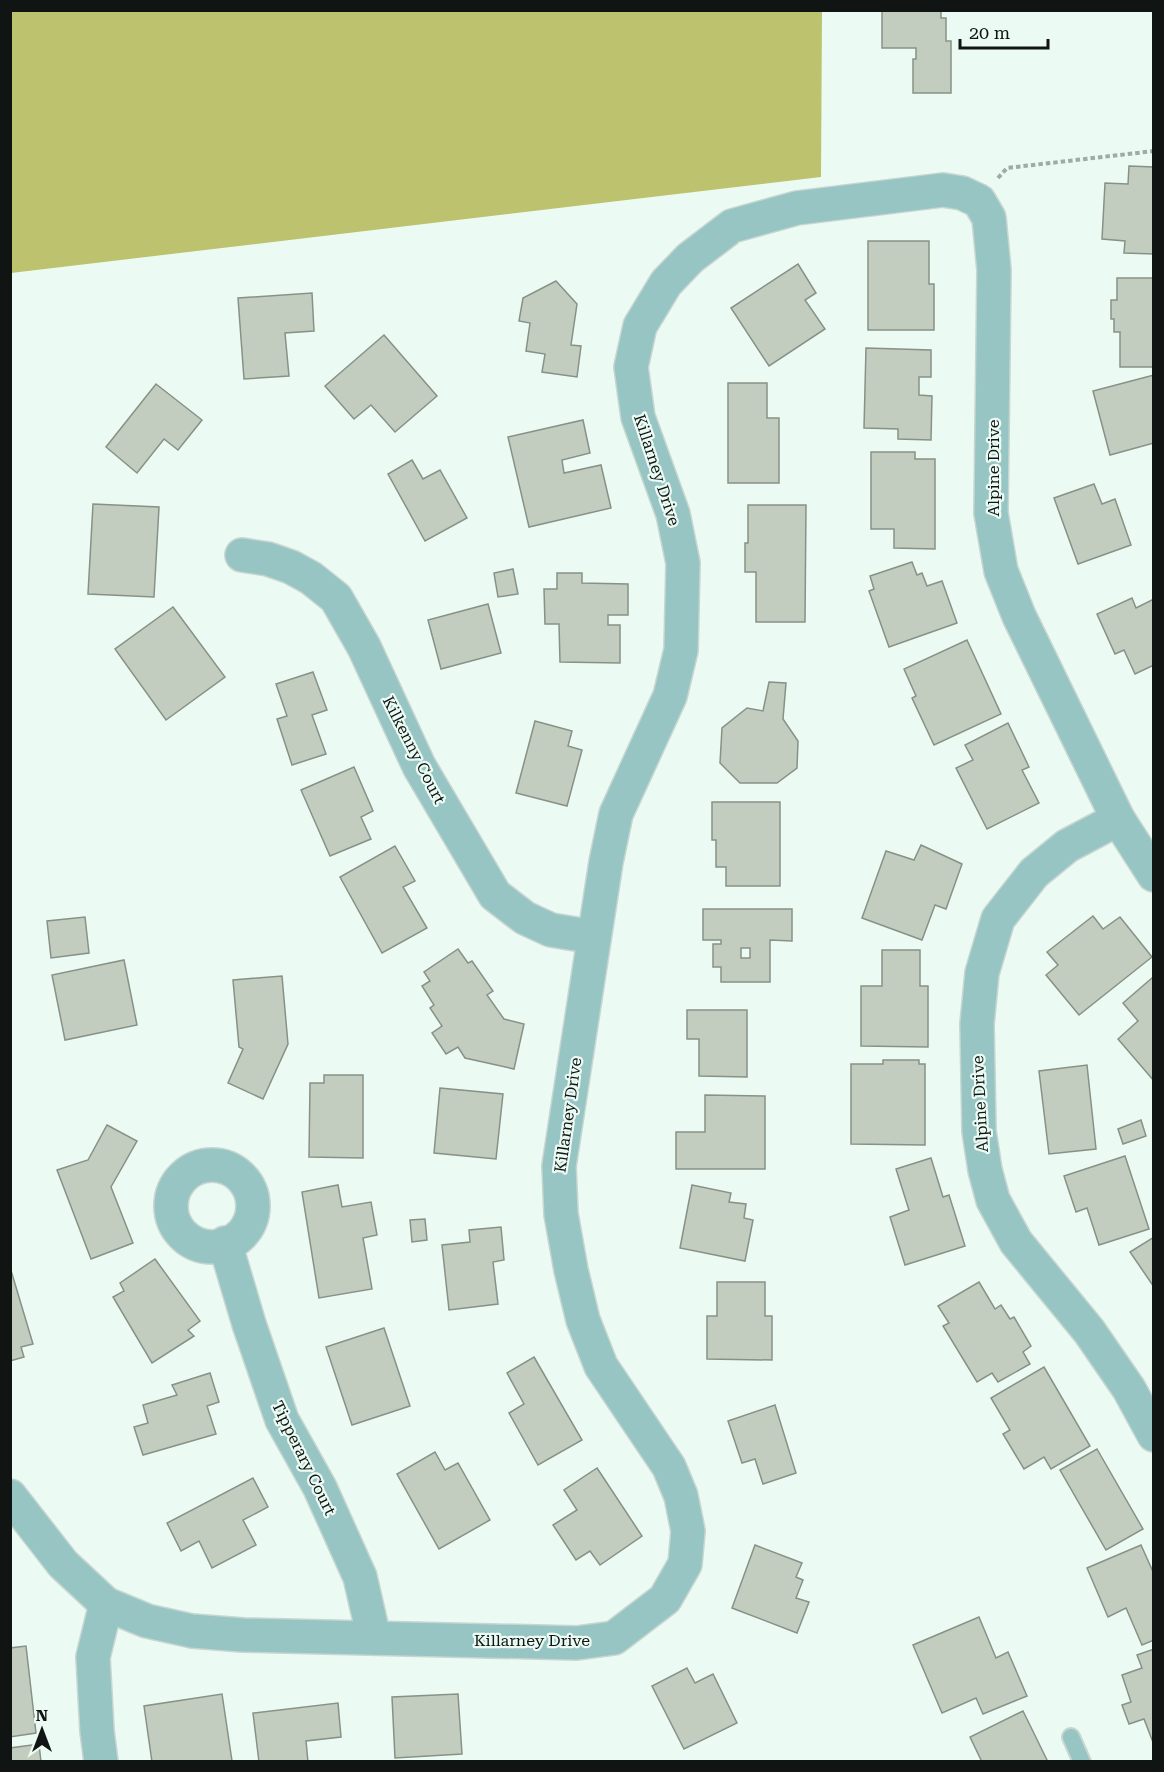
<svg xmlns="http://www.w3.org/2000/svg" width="1164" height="1772" viewBox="0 0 1164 1772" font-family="'Roboto Serif',serif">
<rect width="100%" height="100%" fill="#ebfbf4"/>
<!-- forest -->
<path fill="#bdc26f" d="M10,11H822L821,177L11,273Z"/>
<!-- building -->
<g fill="#c2ccbf" stroke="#889186" stroke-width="1.5" fill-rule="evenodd">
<path d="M882,10H941V18H946V41H951V93H913V59H916V48H882Z"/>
<path d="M1129,166L1154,167V254L1124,253L1125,241L1102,239L1105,183L1128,184Z"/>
<path d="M868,241H929V284H934V330H868Z"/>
<path d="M798,264L816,293L805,300L825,329L769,366L731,308Z"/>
<path d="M1117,278H1154V367H1120V332H1114V319H1111V300H1117Z"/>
<path d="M556,281L577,304L571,345L581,346L577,377L542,372L545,354L526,351L530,323L519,321L523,298Z"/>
<path d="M312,293L314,331L285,333L289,376L244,379L238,298Z"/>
<path d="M384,335L437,396L395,432L371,405L354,419L325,386Z"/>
<path d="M866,348L931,350V377H919V395L932,396L931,440L898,439V429L864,428Z"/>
<path d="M1154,375V443L1110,455L1093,391Z"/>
<path d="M728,383H767V418H779V483H728Z"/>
<path d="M156,384L202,420L178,450L164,439L137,473L106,447Z"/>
<path d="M583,420L590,453L562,460L564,473L601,465L611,508L529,527L508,437Z"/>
<path d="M871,452H915V459H935V549L894,548V529H871Z"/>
<path d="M412,460L423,479L440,470L467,518L425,541L388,474Z"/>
<path d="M1094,484L1102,504L1115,499L1131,545L1078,564L1054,498Z"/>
<path d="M93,504L159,507L154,597L88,594Z"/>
<path d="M748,505H806L805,622H756V572H745V543H748Z"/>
<path d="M912,562L917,575L922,573L927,586L942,581L957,623L889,647L869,591L874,589L870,576Z"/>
<path d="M513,569L518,594L498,597L494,573Z"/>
<path d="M557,573H582V583L628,584V615H608V625H620V663L560,662L559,624H545L544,589H557Z"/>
<path d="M1132,598L1136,608L1154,599V665L1135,674L1124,650L1115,654L1097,614Z"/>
<path d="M488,604L501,653L441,669L428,620Z"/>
<path d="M173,607L225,677L166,720L115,649Z"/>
<path d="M967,640L1001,714L934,745L912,698L916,696L904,669Z"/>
<path d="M313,672L327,710L312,715L326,754L292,765L277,719L287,716L276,684Z"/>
<path d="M769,682L786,683L783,719L798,741L797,768L777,783H740L720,763L722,728L747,708L763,711Z"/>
<path d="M535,721L572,731L568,746L582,750L567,806L516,793Z"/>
<path d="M1008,723L1029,767L1022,770L1039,803L987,829L956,768L973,760L965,745Z"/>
<path d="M354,767L373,811L361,817L371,839L330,856L301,790Z"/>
<path d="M712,802H780V886H726V867H716V840H712Z"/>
<path d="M921,845L962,864L946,909L935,905L922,940L862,918L886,851L914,860Z"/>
<path d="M395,846L415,881L403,887L427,928L382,953L340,877Z"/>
<path d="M703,909H792V941L770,940V982H721V967H713V944H721V940H703ZM741,948H750V958H741Z"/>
<path d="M1093,916L1103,929L1120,917L1152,957L1079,1015L1046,975L1058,965L1047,952Z"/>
<path d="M85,917L89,953L51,958L47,921Z"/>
<path d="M458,949L468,963L472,961L493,991L487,995L504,1019L524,1024L514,1069L465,1058L458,1047L446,1054L432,1033L442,1026L430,1008L434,1005L422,986L430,981L424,972Z"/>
<path d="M882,950H920V986H928V1047L861,1046V986H882Z"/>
<path d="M124,960L137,1025L65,1040L52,975Z"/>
<path d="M282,976L288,1044L263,1099L228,1083L243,1049L239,1047L233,980Z"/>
<path d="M1152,978L1154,980V1081L1118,1039L1138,1021L1123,1003Z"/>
<path d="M687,1010H747V1077L699,1076V1039H687Z"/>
<path d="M883,1060H919V1064H925V1145L851,1144V1064H883Z"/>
<path d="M1087,1065L1096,1149L1049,1154L1039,1071Z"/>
<path d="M324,1075H363V1158L309,1157L310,1083H324Z"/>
<path d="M440,1088L503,1094L496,1159L434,1153Z"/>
<path d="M705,1095L765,1096V1169H676V1132H705Z"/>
<path d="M1141,1120L1146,1136L1123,1144L1118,1129Z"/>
<path d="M107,1125L137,1141L111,1187L133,1243L91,1259L57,1170L88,1160Z"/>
<path d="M1125,1156L1149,1229L1099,1245L1087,1208L1076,1212L1064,1176Z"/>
<path d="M931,1158L943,1197L949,1195L965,1246L905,1265L890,1217L909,1210L896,1169Z"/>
<path d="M338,1185L342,1207L371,1202L377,1235L363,1238L372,1289L319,1298L302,1192Z"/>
<path d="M692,1185L731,1193L729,1202L746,1204L744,1218L753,1220L745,1261L680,1248Z"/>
<path d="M425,1219L427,1240L412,1242L410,1220Z"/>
<path d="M501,1227L504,1260L493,1262L498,1304L449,1310L442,1245L470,1242L469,1230Z"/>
<path d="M1154,1237V1287L1130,1252Z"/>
<path d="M155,1259L200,1321L188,1330L194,1336L152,1363L113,1297L124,1291L120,1283Z"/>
<path d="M10,1267L33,1344L21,1347L24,1357L10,1361Z"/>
<path d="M717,1282H765V1316H772V1360L707,1359V1316H717Z"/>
<path d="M979,1282L995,1309L1001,1305L1010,1319L1014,1317L1031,1346L1023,1352L1030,1364L998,1382L992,1373L977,1382L943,1326L949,1323L938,1306Z"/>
<path d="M384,1328L410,1406L352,1425L326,1347Z"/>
<path d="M534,1357L582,1440L538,1465L509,1413L524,1404L507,1373Z"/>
<path d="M1044,1367L1090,1446L1051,1469L1044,1457L1024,1469L1003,1434L1010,1430L991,1398Z"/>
<path d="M210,1373L219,1402L207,1406L216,1434L143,1455L134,1427L148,1423L143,1405L177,1395L172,1385Z"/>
<path d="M775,1405L796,1473L763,1484L755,1459L742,1463L728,1421Z"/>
<path d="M1097,1449L1143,1529L1106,1550L1060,1470Z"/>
<path d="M435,1452L445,1470L458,1463L490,1520L439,1549L397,1474Z"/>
<path d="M597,1468L642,1536L600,1565L590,1551L576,1560L553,1525L577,1510L564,1490Z"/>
<path d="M253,1478L268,1507L243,1520L256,1545L212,1568L199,1541L181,1551L167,1523Z"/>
<path d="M755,1545L802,1563L796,1577L803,1580L796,1598L809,1602L797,1633L732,1608Z"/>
<path d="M1141,1545L1154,1574V1640L1142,1645L1126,1608L1108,1617L1087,1568Z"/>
<path d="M979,1617L996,1658L1008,1652L1027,1696L983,1714L976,1698L942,1713L913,1645Z"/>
<path d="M26,1646L36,1733L10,1737V1648Z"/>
<path d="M1154,1649V1745L1144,1719L1129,1724L1122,1705L1131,1702L1122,1675L1142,1668L1137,1655Z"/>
<path d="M687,1668L695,1683L713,1674L737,1723L684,1749L652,1686Z"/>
<path d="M222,1694L232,1761L152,1762L144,1706Z"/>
<path d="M458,1694L462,1754L395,1758L392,1697Z"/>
<path d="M338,1703L341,1737L306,1741L308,1762H259L253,1713Z"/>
<path d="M1023,1711L1048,1762H982L970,1737Z"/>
<path d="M39,1744L41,1762H10V1748Z"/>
</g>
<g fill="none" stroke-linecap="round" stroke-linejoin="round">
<defs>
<path id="service" d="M1071,1737L1082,1762"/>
<g id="minor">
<path d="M242,555L268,559L291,567L311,578L336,598L364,647L419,766L495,895L525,918L551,930L594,937"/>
<path d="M1118,819L1067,846L1034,873L998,919L982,973L977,1024L979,1131L985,1170L993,1200L1016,1242L1089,1331L1129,1389L1154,1435"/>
<circle cx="212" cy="1206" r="41"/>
<path d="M225,1243L249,1324L282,1420L320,1488L360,1577L374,1638"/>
<path d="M10,1496L63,1564L106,1604L147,1621L192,1631L243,1635L577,1643L614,1638L665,1599L685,1564L688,1531L681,1496L669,1467L601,1366L583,1320L571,1270L561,1214L559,1166L606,862L616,814L670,696L681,650L683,563L673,514L638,417L631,367L640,326L666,283L690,258L732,226L797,208L943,190L962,193L979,201L989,218L994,270L991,513L1001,571L1019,616L1118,819L1154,875"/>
<path d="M101,1762L97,1731L93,1657L106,1604"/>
</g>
</defs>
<!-- service casing -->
<use href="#service" stroke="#c8d6d0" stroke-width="20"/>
<!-- minor casing -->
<use href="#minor" stroke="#c8d6d0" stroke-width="36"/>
<!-- path -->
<path stroke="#9faba5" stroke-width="4" stroke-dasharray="4.5 3" stroke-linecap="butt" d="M998,178L1007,168L1154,151"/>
<!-- service -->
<use href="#service" stroke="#97c5c4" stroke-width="16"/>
<!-- minor -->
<use href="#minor" stroke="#97c5c4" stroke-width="33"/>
</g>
<g text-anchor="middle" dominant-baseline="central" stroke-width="4.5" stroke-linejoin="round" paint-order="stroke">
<!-- street labels -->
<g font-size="16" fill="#101513" stroke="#ebfbf4">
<text transform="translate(993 468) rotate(-90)">Alpine Drive</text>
<text transform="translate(657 470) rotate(72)">Killarney Drive</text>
<text transform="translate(414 750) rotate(63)">Kilkenny Court</text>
<text transform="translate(980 1104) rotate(-93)">Alpine Drive</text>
<text transform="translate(568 1115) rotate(-82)">Killarney Drive</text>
<text transform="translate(304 1458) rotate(64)">Tipperary Court</text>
<text x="532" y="1640">Killarney Drive</text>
</g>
</g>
<!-- border -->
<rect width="1164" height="1772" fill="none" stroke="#101513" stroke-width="24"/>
<!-- north arrow -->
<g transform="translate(42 1730)" stroke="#ebfbf4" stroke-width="4.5" paint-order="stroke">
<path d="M0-4.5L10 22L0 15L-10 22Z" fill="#101513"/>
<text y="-9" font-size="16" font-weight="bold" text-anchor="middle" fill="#101513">N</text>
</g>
<!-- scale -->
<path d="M960 39v9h88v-9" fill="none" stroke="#101513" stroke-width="3"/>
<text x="969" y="39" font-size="18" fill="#101513" stroke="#ebfbf4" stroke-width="4.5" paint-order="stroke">20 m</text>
</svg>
